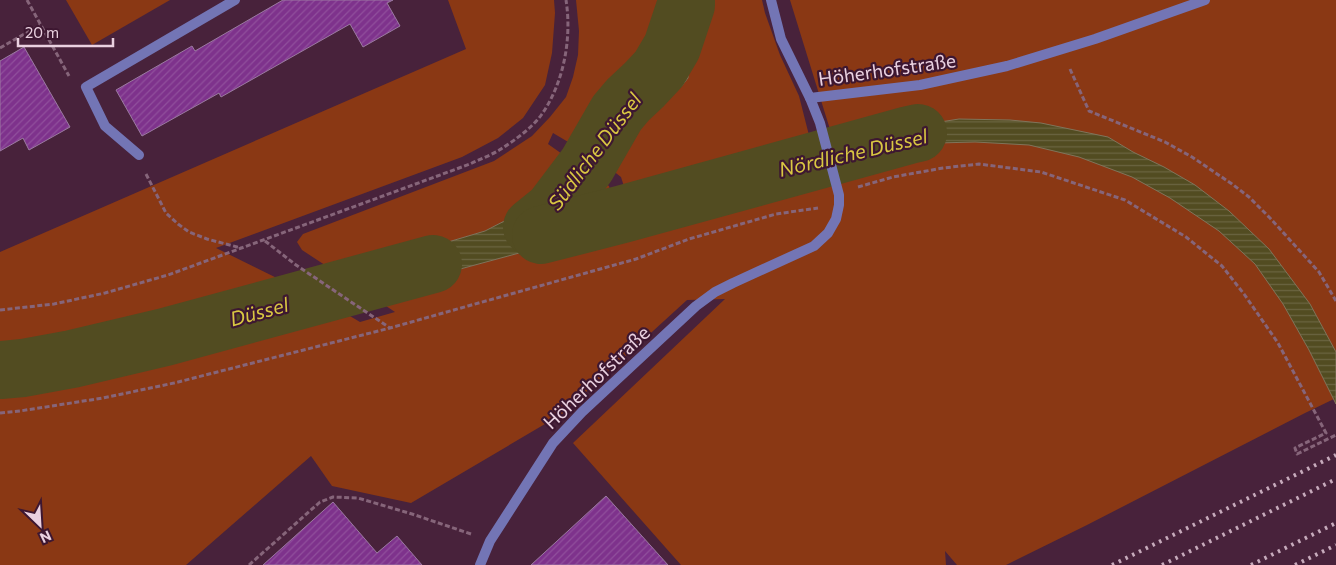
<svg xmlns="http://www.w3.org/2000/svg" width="1336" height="565" viewBox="0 0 1336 565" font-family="Commissioner,sans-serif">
<defs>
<pattern id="water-rules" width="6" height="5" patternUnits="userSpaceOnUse" patternTransform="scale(1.25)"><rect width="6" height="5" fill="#524c21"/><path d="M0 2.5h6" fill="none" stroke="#6b6541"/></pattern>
<pattern id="building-hatch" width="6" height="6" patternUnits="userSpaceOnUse" patternTransform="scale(1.25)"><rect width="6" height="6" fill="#7e328c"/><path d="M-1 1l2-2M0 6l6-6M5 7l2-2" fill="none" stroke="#904f9c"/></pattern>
</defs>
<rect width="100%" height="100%" fill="#48223b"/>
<!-- green -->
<g fill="#8a3814">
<path d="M66,0H170L92,45Z"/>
<path d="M448,0H554L555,13L552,53L545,85L523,118L498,138L462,157L216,248L295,287L44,351L0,356V252L466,49Z"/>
<path d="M576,0H671V5L647,50L634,78L627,88L606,109L596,127L580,149L553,133L548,144L572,161L563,174L536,201L518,214L485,231L391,259L356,267L337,273L302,250L297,242L303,234L494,161L532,136L550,117L566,97L573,77L578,55L579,31Z"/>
<path d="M705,0H762L765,13L780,55L799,96L813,151L628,199L621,177L603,163L644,116L656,108L662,98L680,88L688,78V65L690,55L696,37L705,15Z"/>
<path d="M790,0H1336V398L1305,413L1087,525L1006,565H957L945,551L946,565H681L573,443L725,299L687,300L562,414L411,503L332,486L311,456L186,565H0V374L30,372L333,306L360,322L395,312L368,294L534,249L607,228L619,229L623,240L845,178Z"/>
<path d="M596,177L609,186L613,204L588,207L577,212L552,221Z"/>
</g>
<!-- water -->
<g fill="url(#water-rules)" stroke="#80745a">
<path d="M671,0H705V15L696,37L690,55L688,65V78L680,88L662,98L656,108L644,116L603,163L580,149L596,127L606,109L627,88L634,78L647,50L671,5Z"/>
<path d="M959,119L1010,120L1041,123L1108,137L1133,152L1164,167L1195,185L1229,211L1269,249L1310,304L1336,352V404L1309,350L1283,304L1255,264L1219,231L1170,198L1132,177L1079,157L1029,145L975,142L938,143L910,147L879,155L846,165L837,142L896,129Z"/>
<path d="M813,151L819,174L772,183L759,188L694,205L664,216L635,224L628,199Z"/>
<path d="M572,161L596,177L553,220L577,212L588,207L613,204L619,229L607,228L534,249L368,294L337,273L356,267L391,259L485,231L518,214L536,201L563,174Z"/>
</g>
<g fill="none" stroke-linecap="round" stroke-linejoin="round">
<!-- river -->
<g stroke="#524c21" stroke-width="58">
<path d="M532,227L553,210L587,165L617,113L628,100L644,85L659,69L672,47L686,5V0"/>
<path d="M541,235L623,214L909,135L918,133"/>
<path d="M0,370L23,368L72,359L165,337L433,264"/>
</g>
</g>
<!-- building -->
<g fill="url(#building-hatch)" stroke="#9b7aa1">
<path d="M283,0H393L387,3L400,26L363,47L350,24L221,97L219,93L142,136L116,90L192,46L195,51Z"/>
<path d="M24,47L70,127L29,150L23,138L0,151V61Z"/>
<path d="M606,496L668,565H531Z"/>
<path d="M333,502L377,553L397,536L422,565H263Z"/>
</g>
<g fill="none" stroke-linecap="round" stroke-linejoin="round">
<!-- path -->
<g stroke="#86657a" stroke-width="3" stroke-dasharray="5 2.5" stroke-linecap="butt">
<path d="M27,0L69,76"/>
<path d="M0,48L40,25"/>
<path d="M1070,69L1089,111L1165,142L1192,157L1232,184L1249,197L1270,218L1319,272L1336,301"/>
<path d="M146,174L166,213L178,224L189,232L207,239L241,248"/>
<path d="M858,187L893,177L943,168L979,164L1041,172L1125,200L1186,237L1222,266L1244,294L1278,343L1326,433L1295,448L1297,454L1336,435"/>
<path d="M265,241L296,265L390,328"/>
<path d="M0,310L54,304L105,293L168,275L470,164C480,159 492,155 501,149C515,140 532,128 542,114C564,82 572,38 566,0"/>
<path d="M0,413L20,411L103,398L174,383L390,328L468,306L636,259L689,239L776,214L818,208"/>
<path d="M249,565L320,502L333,497L358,498L412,514L471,534"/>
</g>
<!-- lane -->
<g stroke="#7375b5" stroke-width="10">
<path d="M139,155L105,126L86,87L235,0"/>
<path d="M480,565L490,541L553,443L582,412L696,306L715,292L733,283L814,246L828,233L836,219L839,205V195L820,123L810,98"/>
</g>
<!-- street -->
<path stroke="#7375b5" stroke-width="10" d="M771,0L781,39L810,98L920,85L1007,66L1095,39L1205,0"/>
<!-- rail -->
<g stroke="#c7abbc" stroke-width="4" stroke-dasharray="2.5 5" stroke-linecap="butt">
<path d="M1112,565L1336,455"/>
<path d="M1162,565L1336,479"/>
<path d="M1251,565L1336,523"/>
<path d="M1295,565L1336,545"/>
</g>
</g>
<g text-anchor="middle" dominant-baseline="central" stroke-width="4.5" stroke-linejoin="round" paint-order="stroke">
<!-- street labels -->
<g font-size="19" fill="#ead1e0" stroke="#3d1731">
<text transform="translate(887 69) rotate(-8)">Höherhofstraße</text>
<text transform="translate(596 377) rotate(-44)">Höherhofstraße</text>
</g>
<!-- water labels -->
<g font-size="20" font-style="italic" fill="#d9c742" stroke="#3d1731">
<text transform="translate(594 151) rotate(-53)">Südliche Düssel</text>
<text transform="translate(853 152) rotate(-13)">Nördliche Düssel</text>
<text transform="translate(259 311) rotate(-15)">Düssel</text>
</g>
</g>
<!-- north arrow -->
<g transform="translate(40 525) rotate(155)" stroke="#3d1731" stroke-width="4" paint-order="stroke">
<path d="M0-4L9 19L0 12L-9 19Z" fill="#ead1e0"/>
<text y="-8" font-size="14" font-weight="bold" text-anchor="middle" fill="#ead1e0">N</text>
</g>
<!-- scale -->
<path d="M18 38v8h95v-8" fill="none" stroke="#ead1e0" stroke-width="2.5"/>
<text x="25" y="38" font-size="15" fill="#ead1e0" stroke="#3d1731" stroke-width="4" paint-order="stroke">20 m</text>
</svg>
